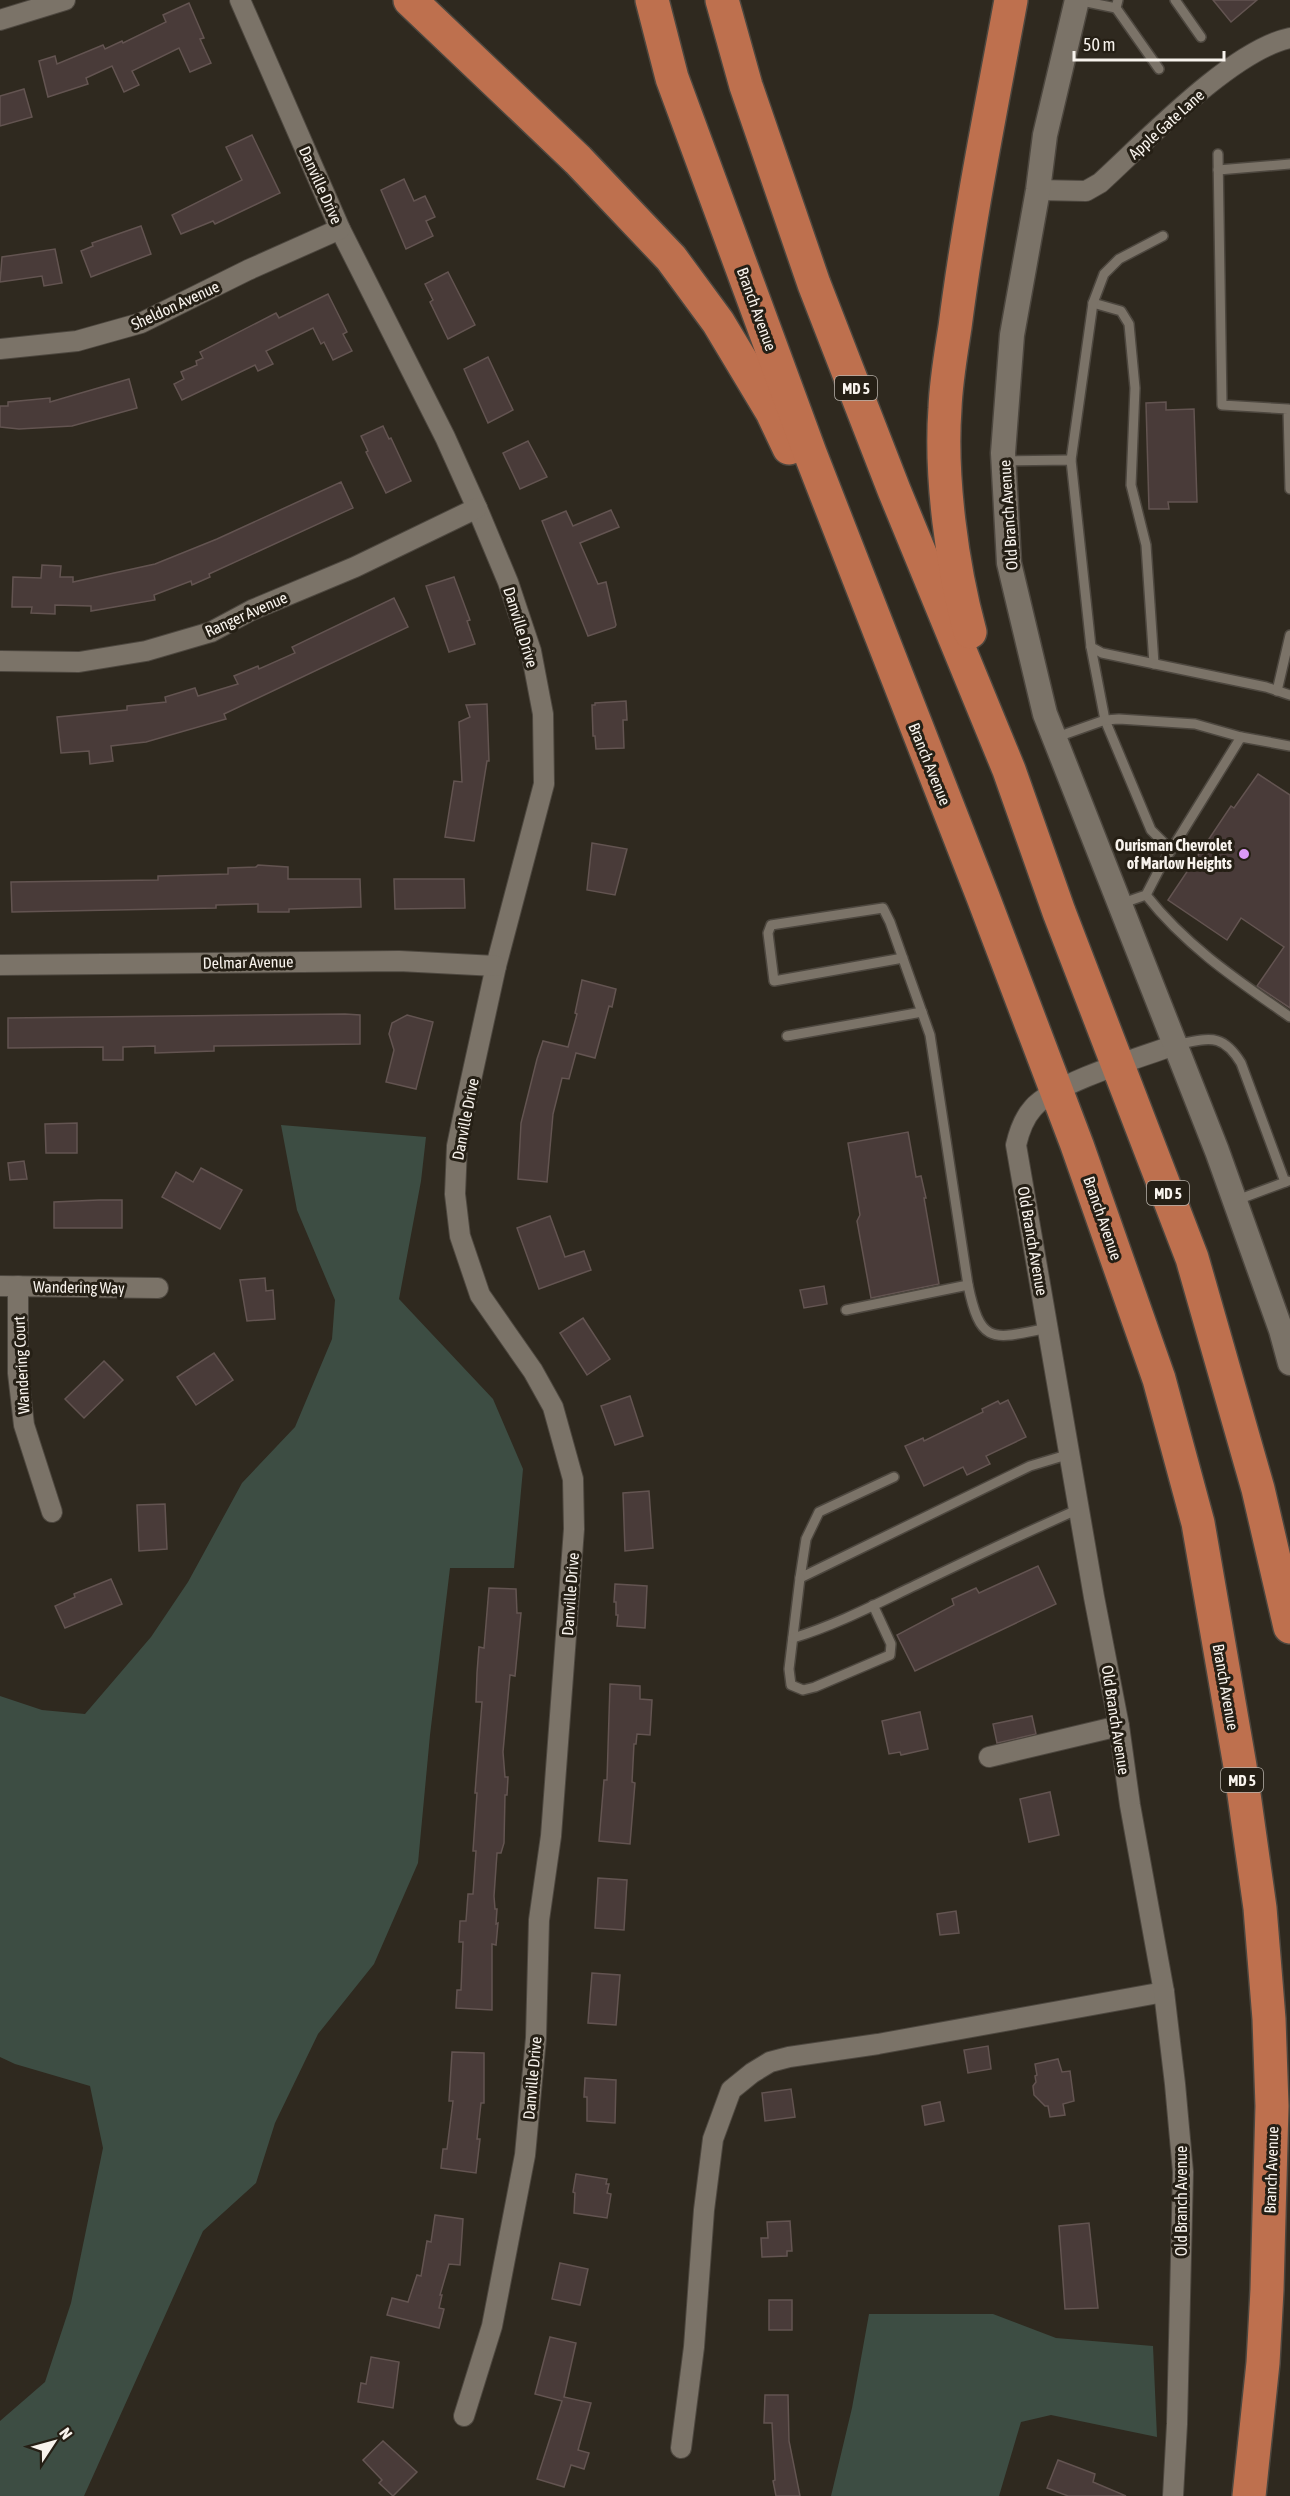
<svg xmlns="http://www.w3.org/2000/svg" width="1290" height="2496" viewBox="0 0 1290 2496" font-family="'Asap Condensed',sans-serif">
<rect width="100%" height="100%" fill="#2f291f"/>
<!-- green -->
<g fill="#3d4d43">
<path d="M281,1125L426,1137L421,1181L399,1299L493,1399L523,1469L514,1568H450L430,1735L418,1863L374,1964L318,2034L275,2123L256,2183L203,2231L84,2496H0V2421L45,2382L71,2303L103,2148L90,2086L15,2064L0,2057V1696L42,1710L85,1714L151,1637L188,1582L242,1483L295,1427L332,1339L335,1300L297,1210Z"/>
<path d="M869,2314H993L1056,2338L1153,2346L1157,2437L1051,2415L1021,2422L999,2496H831L852,2408Z"/>
</g>
<!-- building -->
<g fill="#493b39" stroke="#635451" stroke-width="1.5">
<path d="M1213,0H1257L1231,22Z"/>
<path d="M189,3L204,38L200,39L211,63L190,72L179,48L132,71L139,85L124,92L112,66L86,78L88,84L48,97L39,61L55,56L57,64L103,45L105,49L122,41L123,43L166,22L163,15Z"/>
<path d="M24,89L32,117L0,126V96Z"/>
<path d="M252,135L280,193L215,224L213,221L181,234L172,215L242,180L226,147Z"/>
<path d="M404,179L414,201L425,196L435,217L426,221L433,236L406,249L381,190Z"/>
<path d="M141,226L151,254L91,277L81,251L93,246L92,243Z"/>
<path d="M55,249L62,283L44,286L42,276L0,282L2,257Z"/>
<path d="M448,272L475,325L448,339L430,302L433,300L425,284Z"/>
<path d="M328,294L347,332L343,334L352,351L333,360L324,342L321,344L313,328L266,351L273,364L258,371L255,365L182,400L174,384L184,379L181,372L197,365L196,361L203,358L200,352L276,313L279,318Z"/>
<path d="M488,357L513,410L488,423L464,369Z"/>
<path d="M129,379L137,408L72,426L19,429L0,427V406H8V402L50,398V402Z"/>
<path d="M1166,402V410L1194,409L1197,502H1168L1169,509H1149L1146,403Z"/>
<path d="M383,426L389,439L391,438L411,481L386,493L366,452L368,451L361,436Z"/>
<path d="M528,441L547,477L520,489L503,453Z"/>
<path d="M341,482L353,508L209,574L210,577L192,585L191,581L154,595L155,600L91,611V606L55,605V614L31,613L32,607H12L13,577L41,578L42,565L61,566L60,577H73V582L155,564L217,539Z"/>
<path d="M611,510L619,527L580,543L598,584L606,582L616,625L615,627L588,636L542,521L566,511L573,526Z"/>
<path d="M454,577L470,620L467,621L475,644L449,652L426,586Z"/>
<path d="M394,598L408,627L224,714L226,719L146,742L111,746L113,761L90,764L89,751L61,753L57,717L127,710V706L166,702L165,697L195,688L198,696L238,684L234,676L258,666L259,669L295,653L292,647Z"/>
<path d="M626,701L627,720H623L624,748L596,749L595,736H593L592,705H595V703Z"/>
<path d="M487,704L489,761H487L474,841L445,837L454,781L462,782L459,722L470,717L466,705Z"/>
<path d="M1258,774L1290,795V1008L1257,986L1284,947L1241,918L1227,940L1168,900L1231,806L1234,808Z"/>
<path d="M592,843L627,849L615,895L587,890Z"/>
<path d="M258,865L288,867V879H360L361,907L289,909V912H258V904L216,905V908L12,912L11,882L158,880V876L228,874V868L256,867Z"/>
<path d="M394,879H464L465,908L395,909Z"/>
<path d="M582,980L616,989L612,1007L609,1006L595,1058L576,1053L569,1079L562,1078L553,1114L547,1182L518,1179L521,1123L537,1059L543,1041L568,1047L577,1014L575,1013Z"/>
<path d="M345,1014L360,1015V1044L214,1046V1051L155,1053V1046L123,1047V1060H103V1047L8,1048V1018Z"/>
<path d="M407,1015L433,1022L416,1089L386,1082L394,1050L389,1034L392,1023Z"/>
<path d="M77,1123V1153H46L45,1124Z"/>
<path d="M908,1132L916,1177L921,1176L926,1198H924L939,1284L871,1298L857,1221L860,1215L848,1143Z"/>
<path d="M24,1161L27,1179L10,1180L8,1163Z"/>
<path d="M201,1168L242,1190L220,1229L162,1197L176,1172L193,1182Z"/>
<path d="M99,1200H122V1228H54V1202Z"/>
<path d="M550,1216L565,1257L584,1251L591,1270L539,1289L517,1228Z"/>
<path d="M265,1278L266,1291L273,1290L275,1319L247,1321L240,1280Z"/>
<path d="M824,1286L827,1304L804,1308L800,1290Z"/>
<path d="M583,1318L610,1359L587,1375L560,1333Z"/>
<path d="M214,1353L233,1380L196,1405L177,1377Z"/>
<path d="M104,1361L123,1380L84,1418L65,1399Z"/>
<path d="M630,1396L643,1436L615,1445L601,1406Z"/>
<path d="M1008,1400L1026,1437L986,1456L990,1464L967,1475L963,1467L924,1486L905,1446L923,1438L924,1441L983,1412L982,1409L998,1401L1000,1404Z"/>
<path d="M649,1491L653,1548L625,1551L623,1493Z"/>
<path d="M165,1504L167,1549L139,1551L137,1505Z"/>
<path d="M1038,1566L1056,1604L915,1671L897,1635L954,1605L952,1599L976,1588L979,1593Z"/>
<path d="M111,1579L122,1604L65,1628L55,1606L75,1597L74,1594Z"/>
<path d="M615,1584L647,1586L645,1628L617,1626L618,1615H616V1602H614Z"/>
<path d="M489,1588L516,1589L517,1613H521L515,1676L510,1675L503,1752L505,1777H508L507,1795H505L504,1843L501,1853H497L494,1896L495,1909H497L496,1924L498,1923L496,1945L492,1944V2010L456,2008L457,1990H461L463,1942H459L460,1921H466L468,1894H473L476,1851H473L477,1793H475L482,1702H476L477,1673L479,1647L484,1648Z"/>
<path d="M610,1684L640,1686V1699L652,1700L650,1735L637,1734L636,1744H634L632,1782L635,1783L630,1844L599,1841L604,1780H607Z"/>
<path d="M920,1712L928,1749L901,1755L900,1752L889,1754L882,1721Z"/>
<path d="M1032,1716L1036,1734L997,1743L993,1724Z"/>
<path d="M1050,1792L1059,1835L1029,1842L1020,1799Z"/>
<path d="M598,1878L627,1880L624,1930L595,1928Z"/>
<path d="M956,1911L959,1933L940,1935L937,1914Z"/>
<path d="M592,1973L620,1975L616,2025L588,2023Z"/>
<path d="M988,2046L991,2069L968,2073L964,2050Z"/>
<path d="M452,2052L484,2053V2103H481L477,2139H480L476,2173L441,2168L443,2149H447L453,2101H449Z"/>
<path d="M1058,2059L1062,2072L1070,2071L1074,2101L1063,2104L1065,2115L1050,2117L1048,2106H1045L1034,2095L1033,2086L1036,2082L1035,2076L1037,2075L1035,2064Z"/>
<path d="M585,2078L616,2080L615,2123L587,2121V2097H584Z"/>
<path d="M791,2089L795,2117L765,2121L762,2093Z"/>
<path d="M940,2102L944,2121L925,2125L922,2106Z"/>
<path d="M576,2174L607,2179L606,2184H609L607,2193L611,2194L607,2218L574,2213L575,2193L573,2192Z"/>
<path d="M435,2215L463,2219L460,2265L449,2264L440,2295H442L439,2308L444,2309L439,2328L387,2315L392,2298L408,2302L417,2275L421,2276L427,2241L431,2242Z"/>
<path d="M790,2221L792,2251H787V2256L762,2257L761,2238H768L767,2222Z"/>
<path d="M1089,2223L1098,2308L1065,2309L1059,2226Z"/>
<path d="M560,2263L588,2269L580,2305L552,2299Z"/>
<rect x="769" y="2300" width="23" height="30"/>
<path d="M550,2337L576,2343L564,2397L591,2403L578,2450L589,2453L584,2469L571,2465L564,2487L537,2479L562,2401L535,2394Z"/>
<path d="M371,2357L399,2362L393,2408L358,2402L361,2383L366,2384Z"/>
<path d="M765,2395H788L789,2441L800,2496H776L773,2481L775,2480L772,2423H764Z"/>
<path d="M383,2441L417,2472L393,2496L379,2483L382,2480L363,2460Z"/>
<path d="M1058,2460L1095,2474L1093,2482L1126,2496H1068L1047,2488Z"/>
</g>
<g fill="none" stroke-linecap="round" stroke-linejoin="round">
<defs>
<g id="service">
<path d="M1077,0L1116,8"/>
<path d="M1118,0L1116,8L1159,69"/>
<path d="M1175,0L1201,37"/>
<path d="M1218,154L1222,405L1288,409L1290,489"/>
<path d="M1218,170L1290,164"/>
<path d="M1093,303L1121,311L1129,324L1135,388L1131,485L1146,545L1154,664"/>
<path d="M1071,460L1093,303L1104,274L1119,259L1163,236"/>
<path d="M1004,461L1071,460L1091,647L1102,653L1266,687L1290,695"/>
<path d="M1091,647L1105,720L1151,830L1171,850"/>
<path d="M1277,691L1290,635"/>
<path d="M1057,737L1105,720L1119,719L1195,724L1241,737"/>
<path d="M1146,895C1186,946 1237,980 1290,1017"/>
<path d="M1120,904L1146,895L1160,868L1241,737L1290,746"/>
<path d="M903,958L774,981L768,933L771,925L883,908L890,922L930,1035L968,1285"/>
<path d="M787,1036L922,1012"/>
<path d="M1178,1044C1209,1039 1222,1032 1241,1063L1285,1182"/>
<path d="M1237,1200L1288,1181"/>
<path d="M846,1310L968,1285C981,1348 994,1338 1049,1328"/>
<path d="M894,1477L819,1512L806,1539L800,1578L1030,1466L1070,1454"/>
<path d="M800,1578L789,1669L791,1685L803,1690L815,1687L890,1655L891,1644L873,1605"/>
<path d="M793,1638C836,1625 876,1604 916,1585C970,1559 1024,1533 1079,1509"/>
</g>
<g id="minor">
<path d="M240,0L340,229L445,437L477,508L508,582L531,651L543,714L544,784L496,966L467,1098L457,1146L455,1194L460,1236L480,1295L533,1371L553,1407L573,1479L574,1529L551,1836L539,1920L536,2038L525,2155L492,2326L464,2416"/>
<path d="M0,20L65,0"/>
<path d="M1038,190L1086,191L1100,183C1146,141 1232,50 1290,38"/>
<path d="M0,349L77,341L141,323L248,270L340,229"/>
<path d="M0,661L79,662L146,651L211,632L252,610L355,567L477,508"/>
<path d="M0,965L399,961L496,966"/>
<path d="M0,1286L158,1288"/>
<path d="M18,1286V1373L24,1425L52,1512"/>
<path d="M989,1757L1119,1726"/>
<path d="M681,2448L694,2347L704,2210L713,2139L731,2090L752,2073L770,2062L789,2057L878,2044L1164,1992"/>
<path d="M1173,2496L1177,2424L1183,2172L1175,2084L1164,1992L1130,1805L1119,1726L1094,1597L1016,1145C1019,1132 1024,1118 1033,1108C1054,1083 1141,1057 1175,1045"/>
</g>
<path id="tertiary" d="M1077,0L1045,135L1038,190L1012,335L1003,453L1009,563L1045,714L1217,1151L1281,1330L1290,1363"/>
<g id="trunk">
<path d="M410,0L578,160L671,258L718,322L772,412L789,448"/>
<path d="M652,0L672,78L810,453L983,897L1077,1145L1159,1379L1198,1523L1240,1766L1260,1908L1269,2019L1272,2106L1267,2290L1263,2363L1249,2496"/>
<path d="M722,0L746,86L814,284L894,490L1009,770L1059,912L1192,1258L1258,1489L1290,1627"/>
<path d="M970,632C952,566 940,477 945,408C946,381 951,353 955,327C969,217 991,109 1011,0"/>
</g>
</defs>
<!-- service casing -->
<use href="#service" stroke="#4d473f" stroke-width="12"/>
<!-- minor casing -->
<use href="#minor" stroke="#4d473f" stroke-width="22"/>
<!-- tertiary casing -->
<use href="#tertiary" stroke="#4d473f" stroke-width="27"/>
<!-- trunk casing -->
<use href="#trunk" stroke="#4d473f" stroke-width="36"/>
<!-- service -->
<use href="#service" stroke="#7b7368" stroke-width="9"/>
<!-- minor -->
<use href="#minor" stroke="#7b7368" stroke-width="20"/>
<!-- tertiary -->
<use href="#tertiary" stroke="#7b7368" stroke-width="24"/>
<!-- trunk -->
<use href="#trunk" stroke="#be704e" stroke-width="33"/>
</g>
<!-- markers -->
<circle fill="#db99f5" stroke="#251f15" stroke-width="2" cx="1244" cy="854" r="6"/>
<g text-anchor="middle" dominant-baseline="central" stroke-width="6" stroke-linejoin="round" paint-order="stroke">
<!-- shield labels -->
<g fill="#251f15" stroke="#b9b3ac" stroke-width="1.5">
<rect x="835" y="376" width="42" height="24" rx="4.5"/>
<rect x="1147" y="1181" width="42" height="24" rx="4.5"/>
<rect x="1221" y="1768" width="42" height="24" rx="4.5"/>
</g>
<g font-size="15" font-weight="bold" fill="#f8f3ed">
<text x="856" y="388">MD 5</text>
<text x="1168" y="1193">MD 5</text>
<text x="1242" y="1780">MD 5</text>
</g>
<!-- street labels -->
<g font-size="16" fill="#f8f3ed" stroke="#251f15">
<text transform="translate(1166 124) rotate(-42)">Apple Gate Lane</text>
<text transform="translate(321 185) rotate(66)">Danville Drive</text>
<text transform="translate(175 305) rotate(-25)">Sheldon Avenue</text>
<text transform="translate(757 309) rotate(70)">Branch Avenue</text>
<text transform="translate(1008 515) rotate(-94)">Old Branch Avenue</text>
<text transform="translate(246 614) rotate(-24)">Ranger Avenue</text>
<text transform="translate(521 627) rotate(73)">Danville Drive</text>
<text transform="translate(930 764) rotate(68)">Branch Avenue</text>
<text transform="translate(248 962) rotate(-1)">Delmar Avenue</text>
<text transform="translate(465 1119) rotate(-79)">Danville Drive</text>
<text transform="translate(1103 1218) rotate(71)">Branch Avenue</text>
<text transform="translate(1033 1241) rotate(80)">Old Branch Avenue</text>
<text transform="translate(79 1287) rotate(1)">Wandering Way</text>
<text transform="translate(21 1365) rotate(-93)">Wandering Court</text>
<text transform="translate(570 1594) rotate(-86)">Danville Drive</text>
<text transform="translate(1226 1687) rotate(80)">Branch Avenue</text>
<text transform="translate(1116 1720) rotate(81)">Old Branch Avenue</text>
<text transform="translate(532 2078) rotate(-85)">Danville Drive</text>
<text transform="translate(1271 2170) rotate(-88)">Branch Avenue</text>
<text transform="translate(1181 2201) rotate(-90)">Old Branch Avenue</text>
</g>
<!-- poi labels -->
<g font-size="16" font-weight="bold" fill="#f8f3ed" stroke="#251f15" text-anchor="end">
<text x="1232" y="845">Ourisman Chevrolet<tspan x="1232" dy="18">of Marlow Heights</tspan></text>
</g>
</g>
<!-- north arrow -->
<g transform="translate(54 2442) rotate(54)" stroke="#251f15" stroke-width="4.5" paint-order="stroke">
<path d="M0-4.5L10 22L0 15L-10 22Z" fill="#f8f3ed"/>
<text y="-9" font-size="16" font-weight="bold" text-anchor="middle" fill="#f8f3ed">N</text>
</g>
<!-- scale -->
<path d="M1074 51v9h150v-9" fill="none" stroke="#f8f3ed" stroke-width="3"/>
<text x="1083" y="51" font-size="18" fill="#f8f3ed" stroke="#251f15" stroke-width="4.5" paint-order="stroke">50 m</text>
</svg>
